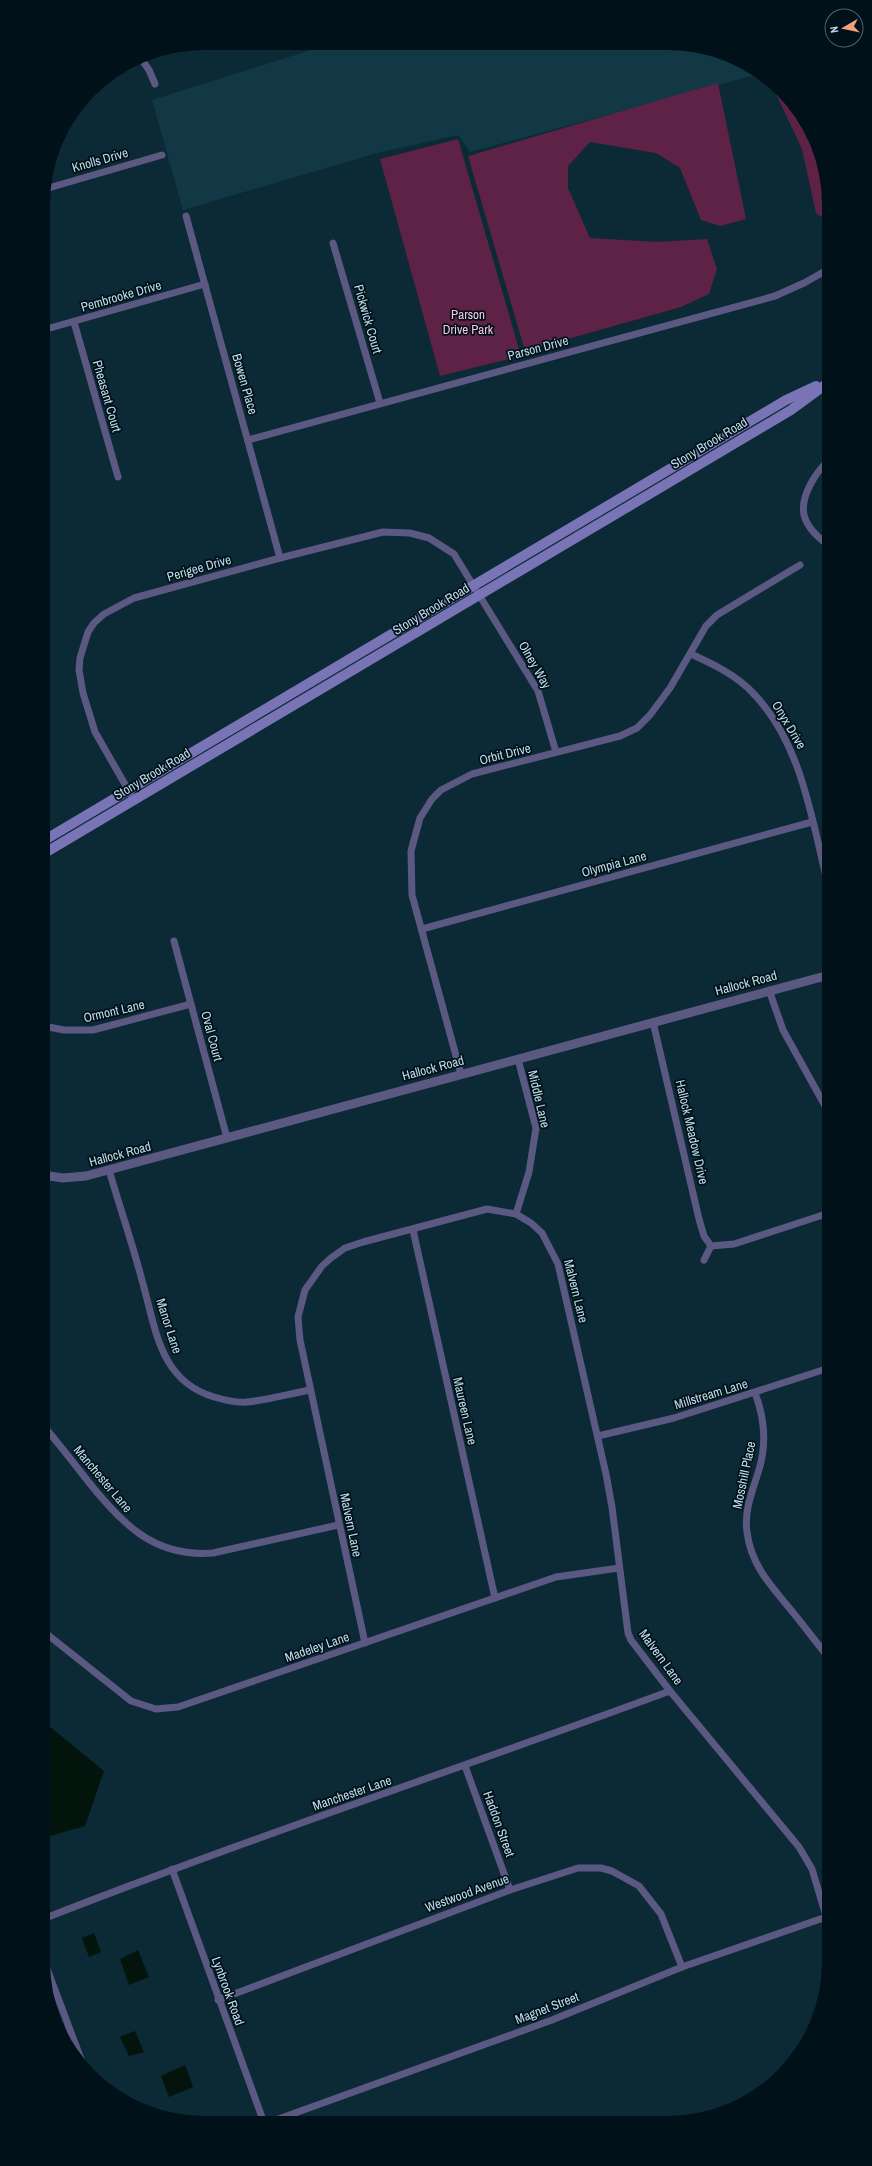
<svg xmlns="http://www.w3.org/2000/svg" width="872" height="2166" viewBox="0 0 872 2166" font-family="'Archivo Narrow',sans-serif">
<rect width="100%" height="100%" fill="#0b2a35"/>
<!-- built -->
<path fill="#133845" d="M330,44L699,46L739,60L759,74L470,152L458,135L377,153L183,210L152,100Z"/>
<!-- green -->
<g fill="#5e2246">
<path d="M718,83L746,219L720,226L701,220L680,168L656,153L590,142L568,166V188L590,238L657,242L707,239L717,269L709,294L681,307L525,351L468,156Z"/>
<path d="M777,87C784,92 788,99 793,106C820,140 829,179 829,222L816,213L802,149L776,94Z"/>
<path d="M458,139L521,356L440,376L380,159Z"/>
</g>
<!-- water -->
<g fill="#03140d">
<path d="M43,1721L104,1771L85,1826L43,1838Z"/>
<path d="M94,1933L101,1952L89,1957L82,1938Z"/>
<path d="M138,1950L149,1977L129,1985L120,1959Z"/>
<path d="M135,2031L144,2052L129,2056L120,2037Z"/>
<path d="M185,2065L193,2087L169,2097L161,2076Z"/>
</g>
<g fill="none" stroke-linecap="round" stroke-linejoin="round">
<!-- minor -->
<g stroke="#5b5881" stroke-width="7">
<path d="M140,57L149,70L155,84"/>
<path d="M45,189L162,155"/>
<path d="M186,216L280,558"/>
<path d="M333,243L380,403"/>
<path d="M74,322L118,477"/>
<path d="M43,330L205,284"/>
<path d="M248,440L775,296L804,283L829,269"/>
<path d="M829,546C819,538 807,528 804,515C800,496 816,472 829,460"/>
<path d="M691,654C713,664 736,675 753,693C803,745 812,822 829,889"/>
<path d="M134,800L95,732L83,693L79,670L80,658L88,632L94,623L104,614L134,598L280,558L383,532L410,533L429,538L454,554L538,691L556,752"/>
<path d="M422,929L812,822"/>
<path d="M174,941L227,1138"/>
<path d="M769,990L783,1030L829,1113"/>
<path d="M653,1022L699,1219L704,1236L711,1246"/>
<path d="M43,1026L64,1030H93L191,1004"/>
<path d="M461,1074L412,895L411,851L420,818L432,799L441,790L472,774L620,736L637,728L650,715L670,688L706,626L717,615L800,565"/>
<path d="M109,1170C120,1208 133,1245 143,1284C156,1330 160,1381 214,1397C224,1400 237,1403 247,1402C268,1400 289,1394 310,1390"/>
<path d="M516,1214L529,1172L536,1128L518,1059"/>
<path d="M413,1230L495,1598"/>
<path d="M711,1246L734,1244L829,1213"/>
<path d="M704,1260L711,1246"/>
<path d="M755,1393C765,1419 767,1446 758,1473C752,1492 744,1511 747,1532C751,1565 771,1586 791,1610C804,1626 816,1642 829,1658"/>
<path d="M43,1425C58,1443 73,1462 87,1480C121,1523 154,1558 213,1553L338,1525"/>
<path d="M598,1436L674,1418L829,1368"/>
<path d="M43,1631L131,1701L156,1709L178,1707L556,1577L619,1568"/>
<path d="M365,1643L300,1340L298,1317L305,1290L322,1266L331,1258L345,1248L363,1242L487,1209L516,1214L531,1223L542,1233L558,1264L606,1474L612,1507L628,1633L631,1640L670,1691L799,1847L812,1869L826,1916"/>
<path d="M465,1766L510,1890"/>
<path d="M172,1869L263,2120"/>
<path d="M43,1919C250,1838 461,1768 670,1691"/>
<path d="M43,1958L84,2067"/>
<path d="M218,2000L510,1890L578,1868H601L612,1871L639,1886L661,1914L682,1967"/>
<path d="M273,2121L552,2020L682,1967L829,1916"/>
</g>
<!-- tertiary -->
<path stroke="#5b5881" stroke-width="9" d="M43,1175L63,1178L86,1176L829,975"/>
<!-- secondary -->
<g stroke="#7974b5" stroke-width="10">
<path d="M43,841L786,400L816,386"/>
<path d="M43,854L791,410L829,382"/>
</g>
</g>
<g text-anchor="middle" dominant-baseline="central" stroke-width="3.5" stroke-linejoin="round" paint-order="stroke">
<!-- street labels -->
<g font-size="13" fill="#c1ddea" stroke="#00111a">
<text transform="translate(100 160) rotate(-16)">Knolls Drive</text>
<text transform="translate(121 296) rotate(-16)">Pembrooke Drive</text>
<text transform="translate(368 319) rotate(74)">Pickwick Court</text>
<text transform="translate(538 348) rotate(-15)">Parson Drive</text>
<text transform="translate(245 384) rotate(74)">Bowen Place</text>
<text transform="translate(107 396) rotate(74)">Pheasant Court</text>
<text transform="translate(709 443) rotate(-31)">Stony Brook Road</text>
<text transform="translate(199 568) rotate(-16)">Perigee Drive</text>
<text transform="translate(431 609) rotate(-31)">Stony Brook Road</text>
<text transform="translate(535 665) rotate(60)">Olney Way</text>
<text transform="translate(789 725) rotate(59)">Onyx Drive</text>
<text transform="translate(505 754) rotate(-14)">Orbit Drive</text>
<text transform="translate(152 774) rotate(-31)">Stony Brook Road</text>
<text transform="translate(614 864) rotate(-15)">Olympia Lane</text>
<text transform="translate(746 983) rotate(-15)">Hallock Road</text>
<text transform="translate(114 1011) rotate(-13)">Ormont Lane</text>
<text transform="translate(212 1036) rotate(75)">Oval Court</text>
<text transform="translate(433 1068) rotate(-15)">Hallock Road</text>
<text transform="translate(539 1099) rotate(77)">Middle Lane</text>
<text transform="translate(692 1132) rotate(77)">Hallock Meadow Drive</text>
<text transform="translate(120 1154) rotate(-15)">Hallock Road</text>
<text transform="translate(576 1291) rotate(76)">Malvern Lane</text>
<text transform="translate(169 1326) rotate(72)">Manor Lane</text>
<text transform="translate(711 1394) rotate(-17)">Millstream Lane</text>
<text transform="translate(465 1411) rotate(77)">Maureen Lane</text>
<text transform="translate(744 1475) rotate(-78)">Mosshill Place</text>
<text transform="translate(103 1479) rotate(50)">Manchester Lane</text>
<text transform="translate(351 1525) rotate(78)">Malvern Lane</text>
<text transform="translate(317 1647) rotate(-19)">Madeley Lane</text>
<text transform="translate(661 1657) rotate(54)">Malvern Lane</text>
<text transform="translate(352 1793) rotate(-19)">Manchester Lane</text>
<text transform="translate(499 1824) rotate(70)">Haddon Street</text>
<text transform="translate(467 1893) rotate(-20)">Westwood Avenue</text>
<text transform="translate(228 1991) rotate(70)">Lynbrook Road</text>
<text transform="translate(547 2008) rotate(-21)">Magnet Street</text>
</g>
<!-- park labels -->
<g font-size="13" fill="#f9c4df" stroke="#00111a">
<text x="468" y="314">Parson<tspan x="468" dy="15">Drive Park</tspan></text>
</g>
</g>
<!-- crop -->
<path d="M0 0H872V2166H0ZM204 50H668A154 154 0 0 1 822 204V1962A154 154 0 0 1 668 2116H204A154 154 0 0 1 50 1962V204A154 154 0 0 1 204 50Z" fill="#00111a" fill-rule="evenodd"/>
<!-- north arrow -->
<g transform="translate(844 28) rotate(261)"><circle r="19" fill="#00111a" stroke="#4d636d"/>
<path d="M0-3L7 15L0 10L-7 15Z" fill="#f1a27b"/>
<text y="-6" font-size="11" font-weight="bold" text-anchor="middle" fill="#c1ddea">N</text>
</g>
</svg>
